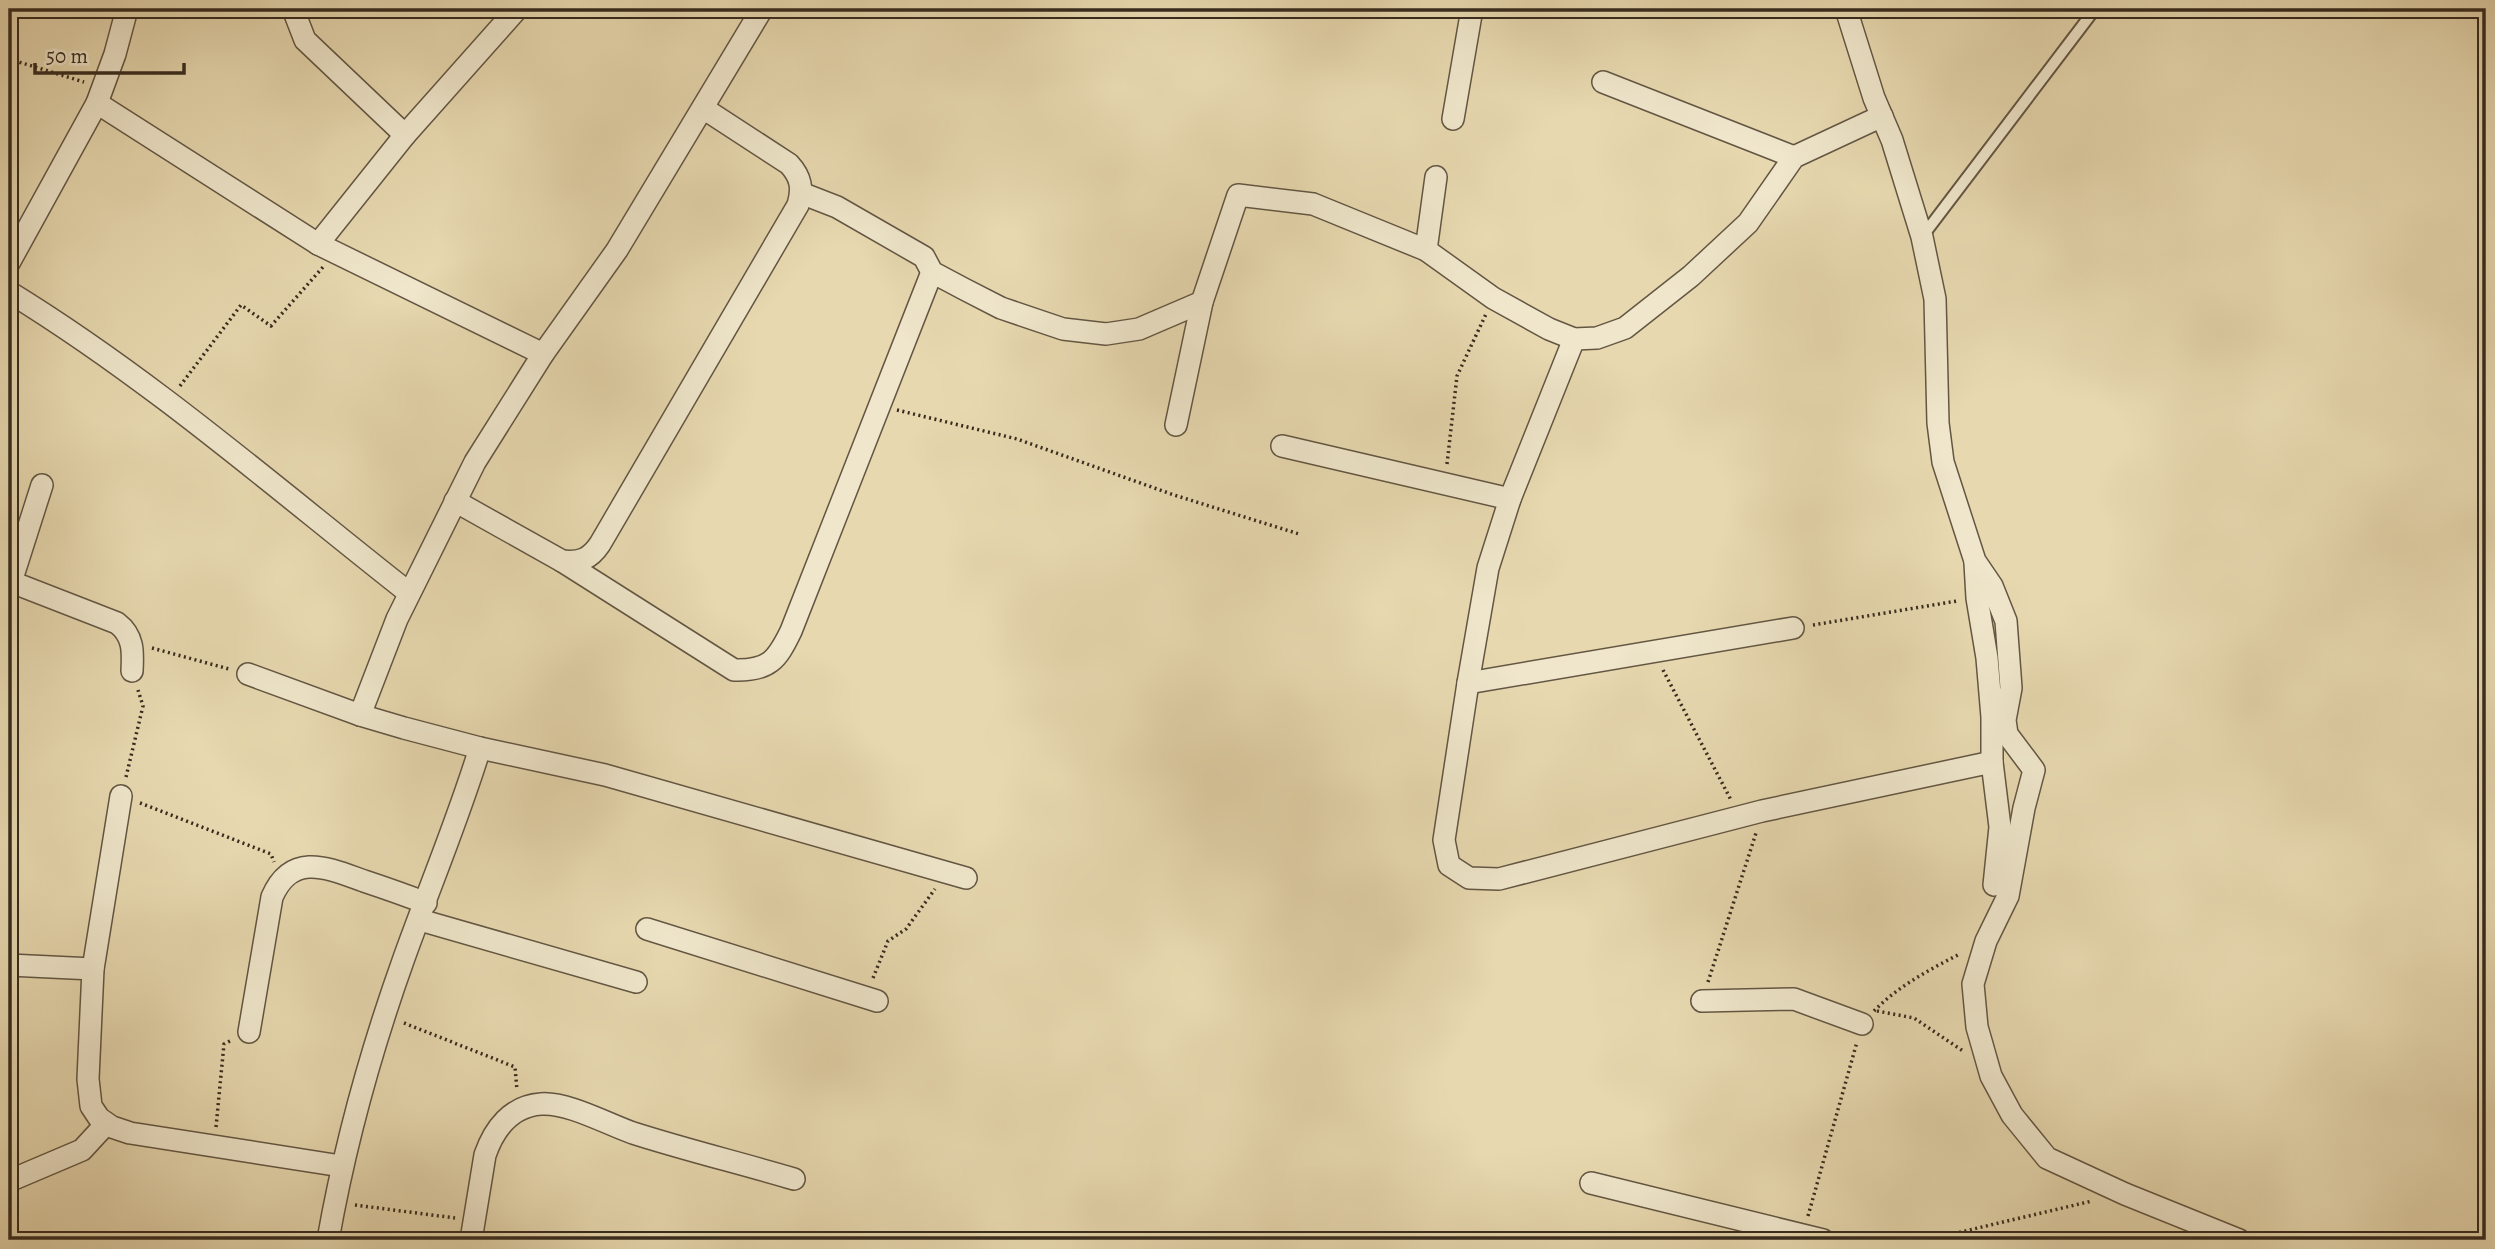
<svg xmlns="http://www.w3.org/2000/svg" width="2495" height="1249" viewBox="0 0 2495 1249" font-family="Alegreya,serif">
<rect width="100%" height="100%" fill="#e7d8af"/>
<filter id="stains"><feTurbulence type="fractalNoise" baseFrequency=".00286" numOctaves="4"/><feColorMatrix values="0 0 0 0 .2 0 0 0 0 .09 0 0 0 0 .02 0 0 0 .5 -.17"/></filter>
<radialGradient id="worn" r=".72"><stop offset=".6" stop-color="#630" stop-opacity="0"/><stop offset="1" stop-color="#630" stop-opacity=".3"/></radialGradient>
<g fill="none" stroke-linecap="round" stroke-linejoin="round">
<defs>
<path id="service" d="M1922,237L2095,9"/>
<g id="minor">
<path d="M293,9L305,40L405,135"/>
<path d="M1846,9L1874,98L1892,140L1922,237L1935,299L1938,423L1943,462L1975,561L1992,586L2006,621L2011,688L2005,720L2007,734L2034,770L2024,808L2008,896L1986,941L1973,984L1977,1027L1991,1076L2012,1115L2047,1158L2125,1194L2239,1240"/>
<path d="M1603,82L1794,157"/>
<path d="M97,103L318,244L543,354"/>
<path d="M1453,119L1472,9"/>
<path d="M801,193L837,207L924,257L932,272L964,289L1001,308L1063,329L1106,334L1139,329L1202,302"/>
<path d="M318,244L405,135L517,9"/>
<path d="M1426,250L1436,177"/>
<path d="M9,263L97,103L115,54L127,9"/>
<path d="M9,292C151,379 278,490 409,593"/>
<path d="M1574,339L1510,499L1488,568L1468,683L1444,840L1449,865L1469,878L1499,879L1762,811L1992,762"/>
<path d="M1176,425L1202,302L1238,195L1313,204L1426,250L1493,298L1549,329L1574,339L1597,338L1625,328L1691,276L1748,223L1794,157L1882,116"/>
<path d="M1282,446L1510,499"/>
<path d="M455,501L562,561C580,563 590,559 600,544L798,205C803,188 801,177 789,164L703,108"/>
<path d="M562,561L734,670C769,671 777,660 791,631L932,272"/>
<path d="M1975,563L1977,598L1987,658L1992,717V762L2000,827L1994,885"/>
<path d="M9,581L117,623C134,636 133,652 132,671"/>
<path d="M11,582L42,485"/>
<path d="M248,674L360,715L404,728L480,748L605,775L966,878"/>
<path d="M1468,683L1793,628"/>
<path d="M360,715L397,619L475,462L543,354L617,250L762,9"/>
<path d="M121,796L93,969L88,1079L91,1106L99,1118L112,1127L130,1133L341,1166"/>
<path d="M420,920L636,982"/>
<path d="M647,929L877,1001"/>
<path d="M9,965L93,969"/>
<path d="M1702,1001L1794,999L1862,1024"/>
<path d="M249,1032L272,897C292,851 328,868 364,881C385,888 405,895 426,903"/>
<path d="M9,1181L82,1150L106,1124"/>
<path d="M1591,1183L1823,1240"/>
<path d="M328,1240C345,1144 371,1050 404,958C429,888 458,820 480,748"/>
<path d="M471,1240L485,1155C494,1129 511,1106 541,1104C568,1102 607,1124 633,1133C686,1150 740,1163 794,1179"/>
</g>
</defs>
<!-- service casing -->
<use href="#service" stroke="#635643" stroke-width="14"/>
<!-- minor casing -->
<use href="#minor" stroke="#635643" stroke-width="24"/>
<!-- path -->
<g stroke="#372b1f" stroke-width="3.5" stroke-dasharray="2 3.5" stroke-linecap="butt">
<path d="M9,59L84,82"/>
<path d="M180,386L241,305L271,326L323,267"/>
<path d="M897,410L1017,439L1174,495L1299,534"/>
<path d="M1447,464L1457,376L1486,314"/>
<path d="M1813,625L1957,601"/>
<path d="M152,648L229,669"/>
<path d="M1663,670L1731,800"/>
<path d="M126,777L143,706L138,690"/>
<path d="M140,803L271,854L274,862"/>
<path d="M873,978L888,941L906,929L935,889"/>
<path d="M1708,982L1756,833"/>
<path d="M1874,1011C1897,987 1930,969 1960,954"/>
<path d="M1877,1011L1914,1018L1963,1051"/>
<path d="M404,1023L515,1067L517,1090"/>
<path d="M216,1127L224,1044L230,1041"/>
<path d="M355,1205L455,1218"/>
<path d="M1808,1216L1857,1042"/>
<path d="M1927,1240L2092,1201"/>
</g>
<!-- service -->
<use href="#service" stroke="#efe6cb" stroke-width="10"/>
<!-- minor -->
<use href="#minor" stroke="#efe6cb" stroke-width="21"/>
</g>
<!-- margin -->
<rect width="2495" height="1249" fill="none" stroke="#e7d8af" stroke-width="35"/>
<rect x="10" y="10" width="2474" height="1228" fill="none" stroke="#372b1f" stroke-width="3.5"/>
<rect x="18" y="18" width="2460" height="1214" fill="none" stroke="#372b1f" stroke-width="2"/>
<!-- scale -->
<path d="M35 63v10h149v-10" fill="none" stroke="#372b1f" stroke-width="3.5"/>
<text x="46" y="63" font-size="21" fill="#372b1f" stroke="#efe6cb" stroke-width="5" paint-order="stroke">50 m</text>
<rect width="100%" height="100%" filter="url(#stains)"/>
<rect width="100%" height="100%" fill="url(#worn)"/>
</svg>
